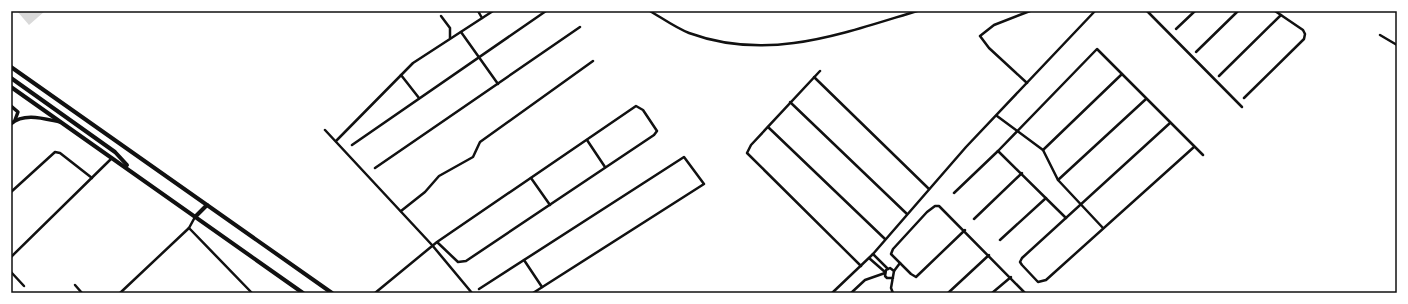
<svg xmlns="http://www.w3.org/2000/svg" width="1408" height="304" viewBox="0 0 1408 304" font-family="Montserrat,sans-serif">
<rect width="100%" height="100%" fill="#fff"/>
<!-- water -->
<path fill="#d9d9d9" d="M17,11H45L29,25Z"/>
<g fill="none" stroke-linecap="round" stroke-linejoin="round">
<!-- minor -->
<g stroke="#111" stroke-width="2.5">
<path d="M478,11L482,18"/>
<path d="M650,11C662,18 676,28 689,33C768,62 841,34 917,11"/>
<path d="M1147,11L1242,107"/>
<path d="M441,16L450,28V38"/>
<path d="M1176,29L1195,11"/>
<path d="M461,32L498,84"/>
<path d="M1380,35L1397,45"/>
<path d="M1196,52L1238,11"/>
<path d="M820,71L751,145L747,153L861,266"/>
<path d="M401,75L419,98"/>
<path d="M1219,76L1281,15"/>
<path d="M814,77L929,189"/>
<path d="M1027,83L989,48L980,36L994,25L1030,11"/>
<path d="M1244,98L1304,39L1305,34L1303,30L1275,11"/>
<path d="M790,102L907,214"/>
<path d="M997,116L1043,150L1058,180L1103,228"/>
<path d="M1170,123L1022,258L1020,262L1022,265L1038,282L1046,280L1194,147"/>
<path d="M768,127L885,239"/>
<path d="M325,130L432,245L472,293"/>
<path d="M587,140L605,167"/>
<path d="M336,141L413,63L493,11"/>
<path d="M352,145L546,11"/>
<path d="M1043,150L1122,74"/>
<path d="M998,151L1066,218"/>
<path d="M375,168L580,27"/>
<path d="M531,178L550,205"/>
<path d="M1058,180L1146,99"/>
<path d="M11,192L55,152L60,153L92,178"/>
<path d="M954,193L998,151L1097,49L1203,155"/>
<path d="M401,211L425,192L439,176L473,157L480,142L593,61"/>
<path d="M974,219L1022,173"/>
<path d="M189,228L252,293"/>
<path d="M965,230L916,277L911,274L891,254L893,249L927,212L935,206H939L1025,293"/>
<path d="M1000,240L1046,198"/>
<path d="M873,254L888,269"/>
<path d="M11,257L112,158"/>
<path d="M869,258L885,272"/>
<path d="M524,260L542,287"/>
<path d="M894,271L900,263"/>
<path d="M11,272L24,286"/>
<path d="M893,278H887L885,276L886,270L890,268L894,271L891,288L893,293"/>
<path d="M75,285L82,293"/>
<path d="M479,289L684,157L704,184L533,293"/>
<path d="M120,293L189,228L195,217"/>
<path d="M375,293L437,242L636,106L643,110L657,131L654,135L466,261L458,262L437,242"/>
<path d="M832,293L873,254L966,147L1095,11"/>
<path d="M851,293L865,280L885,273"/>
<path d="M948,293L989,255"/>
<path d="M992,293L1011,277"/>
</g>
<!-- secondary -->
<g stroke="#111" stroke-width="3.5">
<path d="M11,106L18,112L15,120"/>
<path d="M11,124C24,112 45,119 60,122"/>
</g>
<!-- primary -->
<g stroke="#111" stroke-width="4">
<path d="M11,67L332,293"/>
<path d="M11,78L115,152L127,165"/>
<path d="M11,87L303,293"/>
<path d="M195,217L207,205"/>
</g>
</g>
<!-- border -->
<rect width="1408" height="304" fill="none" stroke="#ffffff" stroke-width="24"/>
<rect x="12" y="12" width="1384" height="280" fill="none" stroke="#111" stroke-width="1.5"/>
</svg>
